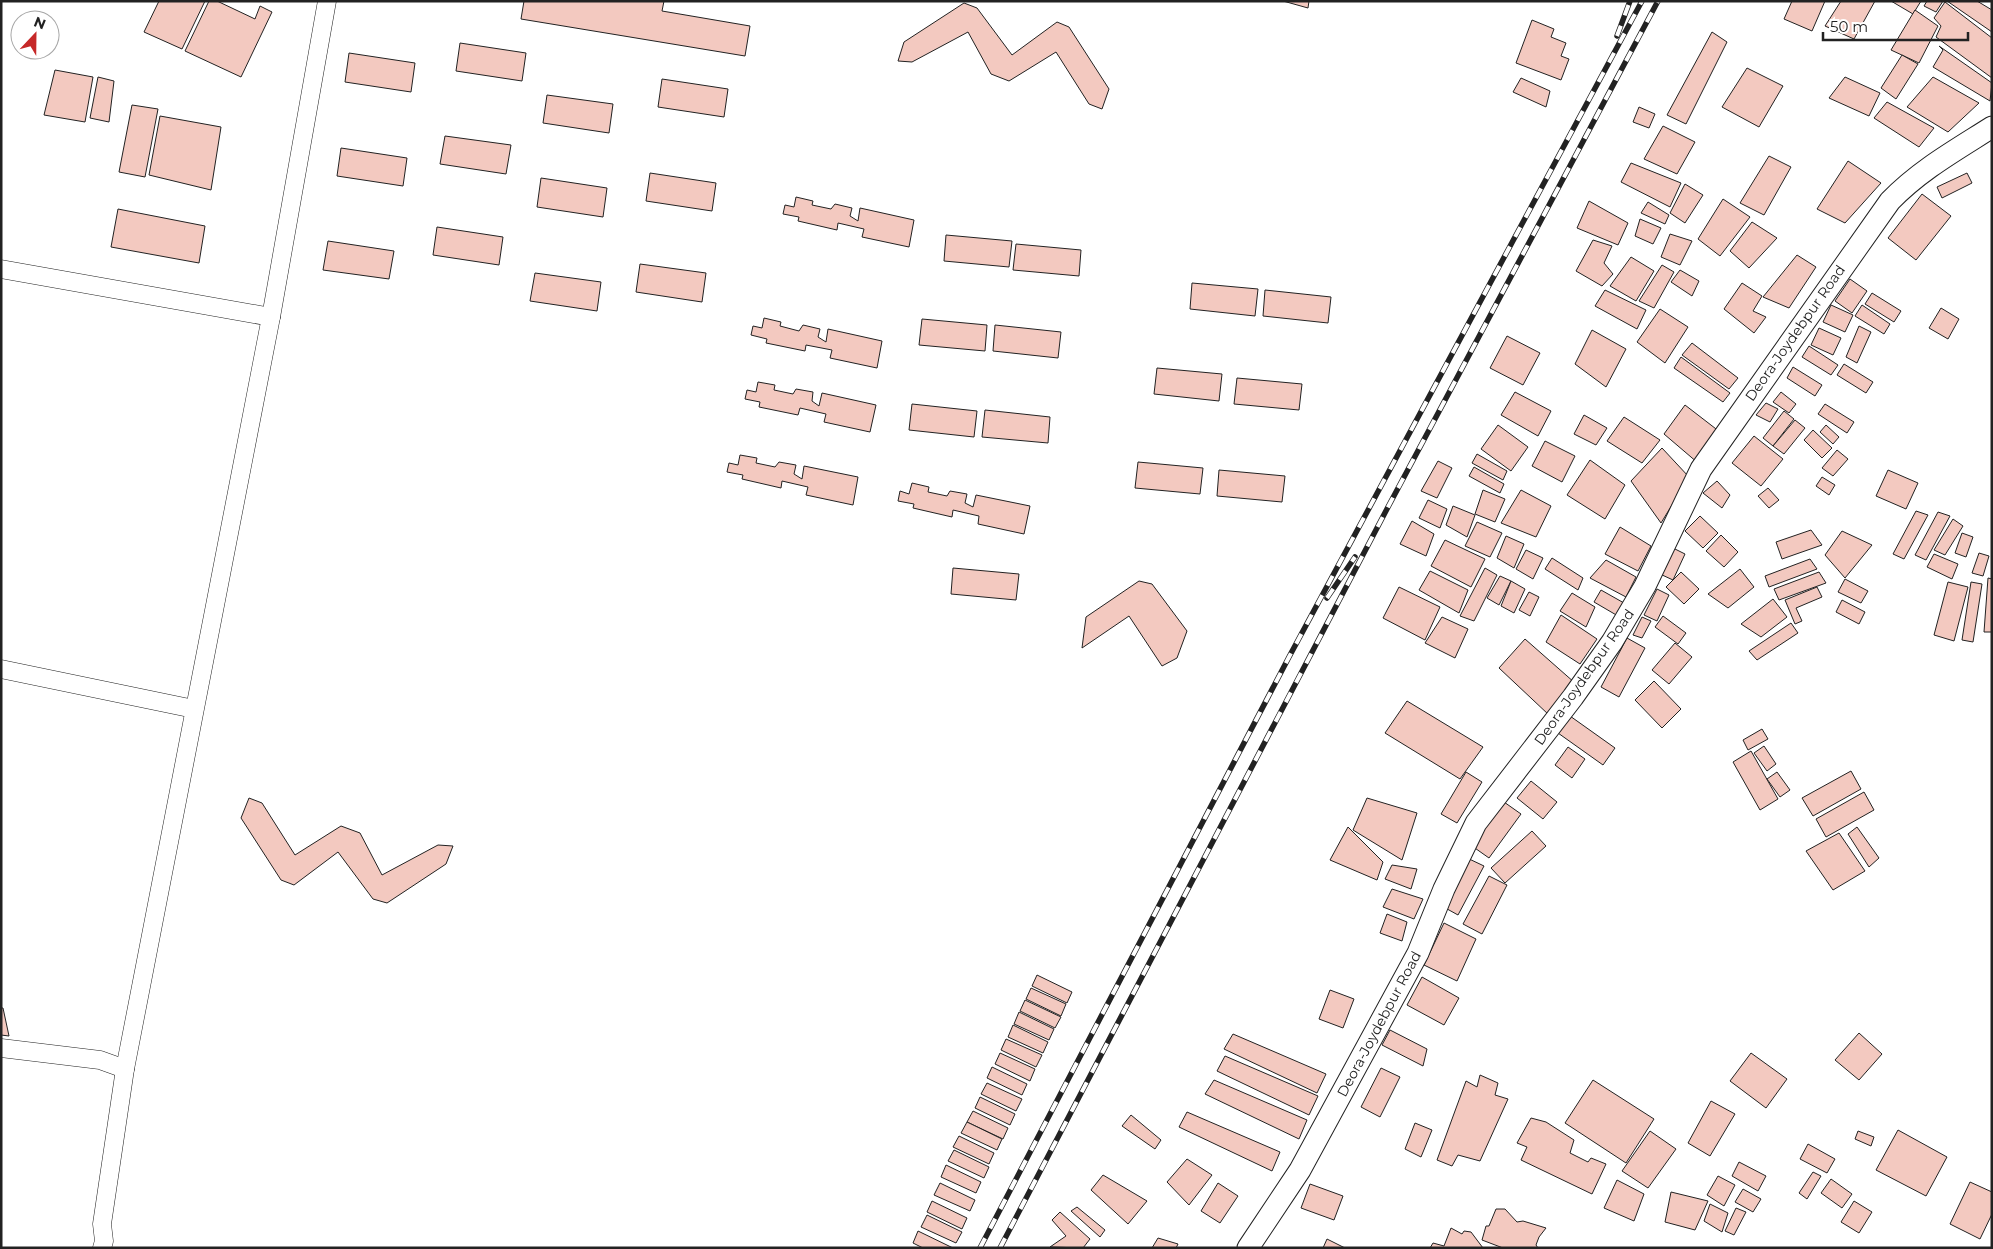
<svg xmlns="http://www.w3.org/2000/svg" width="1993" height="1249" viewBox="0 0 1993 1249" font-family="Montserrat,sans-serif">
<rect width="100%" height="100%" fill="#fff"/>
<!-- building -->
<g fill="#f3c9c0" stroke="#222">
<path d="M159,1H205L182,49L144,32Z"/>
<path d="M209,1H217L255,19L260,6L272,12L241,77L185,51Z"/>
<path d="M524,1H664L662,11L750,26L745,56L521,19Z"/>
<path d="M1283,1H1309L1308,8Z"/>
<path d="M1792,1H1825L1812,31L1784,19Z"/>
<path d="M1841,1H1875L1854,39L1825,26Z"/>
<path d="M1891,1H1921L1913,14Z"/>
<path d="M1927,1H1943L1936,12L1924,6Z"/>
<path d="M1947,1H1977L1992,10V32Z"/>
<path d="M1945,2L1992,38V78L1936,37L1941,26L1934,18Z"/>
<path d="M964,3L977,8L1012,55L1057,22L1069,27L1109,89L1102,109L1089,104L1056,52L1009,81L991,74L968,32L912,62L898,61L904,42Z"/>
<path d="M1915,10L1938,26L1919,63L1891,50Z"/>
<path d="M1532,20L1554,29L1551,37L1566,43L1561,56L1569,59L1561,80L1516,63Z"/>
<path d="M1712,32L1727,42L1686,124L1667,115Z"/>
<path d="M460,43L526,53L522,81L456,71Z"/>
<path d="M1939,46L1992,83L1990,101L1933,67L1943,50Z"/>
<path d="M349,53L415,63L411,92L345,82Z"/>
<path d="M1902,55L1918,64L1896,99L1881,88Z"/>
<path d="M1747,68L1783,86L1759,127L1722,107Z"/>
<path d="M55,70L93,77L85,122L44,115Z"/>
<path d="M98,77L114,81L109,122L90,118Z"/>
<path d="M1845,77L1880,93L1869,116L1829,98Z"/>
<path d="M1933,77L1979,103L1948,132L1907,107Z"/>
<path d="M1521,78L1550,91L1546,107L1513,92Z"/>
<path d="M662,79L728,89L724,117L658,107Z"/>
<path d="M547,95L613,104L609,133L543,123Z"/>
<path d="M1887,102L1934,128L1919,147L1874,118Z"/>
<path d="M132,105L158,109L145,177L119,172Z"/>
<path d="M1639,107L1655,114L1649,128L1633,122Z"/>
<path d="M160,116L221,127L211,190L149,175Z"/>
<path d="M1663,126L1695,142L1677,174L1644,159Z"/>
<path d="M445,136L511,145L506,174L440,164Z"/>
<path d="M341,148L407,158L403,186L337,176Z"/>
<path d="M1769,156L1791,167L1764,215L1740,203Z"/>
<path d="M1848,161L1881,183L1845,223L1817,209Z"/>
<path d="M1631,163L1681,183L1670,207L1621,182Z"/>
<path d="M650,173L716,183L712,211L646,201Z"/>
<path d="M1967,173L1972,183L1942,198L1937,187Z"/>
<path d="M541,178L607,188L603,217L537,207Z"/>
<path d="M1685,184L1703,195L1685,223L1670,213Z"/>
<path d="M1922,194L1951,216L1916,260L1888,238Z"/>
<path d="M796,197L813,201L812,205L831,209L835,204L852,208L850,216L858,221L860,208L914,220L909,247L862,237L864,229L838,223L837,230L798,221L799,217L783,214L785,205L794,207Z"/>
<path d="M1723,199L1750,217L1720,256L1698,239Z"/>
<path d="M1589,201L1628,223L1618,245L1577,228Z"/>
<path d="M1648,202L1669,215L1665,224L1641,213Z"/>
<path d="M118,209L205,226L199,263L111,247Z"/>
<path d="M1640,219L1661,228L1653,244L1635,236Z"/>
<path d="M1752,222L1777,238L1749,268L1730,251Z"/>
<path d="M437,227L503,237L499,265L433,255Z"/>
<path d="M1670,234L1692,241L1680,265L1661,257Z"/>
<path d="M946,235L1012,241L1009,267L944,261Z"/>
<path d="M1593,240L1612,246L1604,263L1613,274L1602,286L1576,271Z"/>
<path d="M328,241L394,251L389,279L323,270Z"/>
<path d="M1016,244L1081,250L1079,276L1013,270Z"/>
<path d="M1797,255L1816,267L1789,308L1763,297Z"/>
<path d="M1631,257L1654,271L1636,301L1610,286Z"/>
<path d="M640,264L706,273L702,302L636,292Z"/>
<path d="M1662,265L1674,272L1654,308L1639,301Z"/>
<path d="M1680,270L1699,281L1692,296L1671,282Z"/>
<path d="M535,273L601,282L597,311L530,301Z"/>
<path d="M1850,279L1867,291L1852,313L1835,301Z"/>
<path d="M1192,283L1258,289L1255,316L1190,309Z"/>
<path d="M1742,283L1762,296L1753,311L1766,317L1754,333L1724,309Z"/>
<path d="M1265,290L1331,297L1328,323L1263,316Z"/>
<path d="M1605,290L1646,310L1637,329L1595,306Z"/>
<path d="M1872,293L1901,311L1894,322L1865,304Z"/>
<path d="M1831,305L1853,315L1845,332L1823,322Z"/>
<path d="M1862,305L1890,324L1884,334L1855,316Z"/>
<path d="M1941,308L1959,319L1948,339L1929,328Z"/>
<path d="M1660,309L1688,327L1665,363L1637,342Z"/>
<path d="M764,318L781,322L780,326L799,331L803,325L820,329L818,337L826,342L828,329L882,341L877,368L830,358L832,350L806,345L805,351L766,343L767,339L751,335L753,326L762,328Z"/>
<path d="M922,319L987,325L985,351L919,345Z"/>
<path d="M995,325L1061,332L1058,358L993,351Z"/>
<path d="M1859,326L1871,332L1857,363L1846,357Z"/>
<path d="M1819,328L1841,338L1833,355L1811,345Z"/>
<path d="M1592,330L1626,349L1606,387L1575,364Z"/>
<path d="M1507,336L1540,353L1523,385L1490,368Z"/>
<path d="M1692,343L1738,378L1729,389L1682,355Z"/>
<path d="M1809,346L1838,365L1831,375L1802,357Z"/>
<path d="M1681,357L1730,393L1723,402L1674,368Z"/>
<path d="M1844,364L1873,382L1866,393L1837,375Z"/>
<path d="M1793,367L1822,385L1815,396L1787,378Z"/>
<path d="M1157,368L1222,374L1219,401L1154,394Z"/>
<path d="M1237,378L1302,384L1299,410L1234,404Z"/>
<path d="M758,382L775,385L774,390L793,394L796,389L813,392L812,401L819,406L822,393L876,405L870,432L824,422L826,414L800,408L798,415L759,407L760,402L745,399L747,390L756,392Z"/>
<path d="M1515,392L1551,411L1538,436L1501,415Z"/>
<path d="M1781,392L1796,404L1789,413L1773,402Z"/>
<path d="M1766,403L1778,409L1770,422L1756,415Z"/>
<path d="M912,404L977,411L974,437L909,430Z"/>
<path d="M1825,404L1854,422L1847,433L1818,414Z"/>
<path d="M1685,405L1720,432L1698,463L1664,434Z"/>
<path d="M985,410L1050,417L1048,443L982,437Z"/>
<path d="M1784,411L1794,419L1773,446L1763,438Z"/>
<path d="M1584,415L1607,428L1596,445L1574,434Z"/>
<path d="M1624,417L1660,440L1642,463L1607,441Z"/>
<path d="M1795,420L1805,428L1784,454L1773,446Z"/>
<path d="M1498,425L1528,447L1511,471L1481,449Z"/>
<path d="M1826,425L1839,437L1833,444L1820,432Z"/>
<path d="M1813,430L1832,448L1822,458L1804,440Z"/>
<path d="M1754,436L1783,459L1761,486L1732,463Z"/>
<path d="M1545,441L1575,456L1562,482L1532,466Z"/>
<path d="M1662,448L1689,477L1661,523L1631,481Z"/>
<path d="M1837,450L1848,459L1833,476L1822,468Z"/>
<path d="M1477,454L1507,471L1503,480L1472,463Z"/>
<path d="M740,455L757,458L756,463L775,467L779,462L796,465L794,474L802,479L804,466L858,477L853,505L806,495L808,487L782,481L781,488L742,479L743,475L727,472L729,463L738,465Z"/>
<path d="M1590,460L1625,485L1605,519L1567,495Z"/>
<path d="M1438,461L1452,468L1437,498L1421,491Z"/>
<path d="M1138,462L1203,468L1200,494L1135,488Z"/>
<path d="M1474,467L1504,484L1500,493L1469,476Z"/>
<path d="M1219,470L1285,476L1282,502L1217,496Z"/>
<path d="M1888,470L1918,483L1906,509L1876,496Z"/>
<path d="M1822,477L1835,485L1829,495L1816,486Z"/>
<path d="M1717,481L1730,495L1722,508L1703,493Z"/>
<path d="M912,483L929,487L928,492L947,496L950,491L967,494L965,503L973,507L976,495L1030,506L1024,534L978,524L979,516L953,510L952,517L913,508L914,504L898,501L900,491L909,494Z"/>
<path d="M1768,488L1779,500L1769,508L1758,496Z"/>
<path d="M1483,490L1505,499L1495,522L1475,514Z"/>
<path d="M1521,490L1551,506L1536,537L1501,523Z"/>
<path d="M1428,500L1447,509L1440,528L1419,518Z"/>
<path d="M1453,506L1475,515L1467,537L1446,525Z"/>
<path d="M1916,511L1928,515L1904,559L1893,554Z"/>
<path d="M1938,512L1950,516L1926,560L1915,555Z"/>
<path d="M1700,516L1718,533L1703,548L1685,531Z"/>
<path d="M1953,519L1963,526L1945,555L1934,550Z"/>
<path d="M1412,521L1434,534L1426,556L1400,544Z"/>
<path d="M1477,522L1502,533L1490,557L1465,546Z"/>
<path d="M1620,527L1651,546L1638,571L1605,554Z"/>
<path d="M1811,530L1822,545L1782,559L1776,542Z"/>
<path d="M1842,531L1872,545L1845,578L1825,555Z"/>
<path d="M1962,533L1973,537L1966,557L1955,553Z"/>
<path d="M1721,535L1738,552L1724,567L1706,551Z"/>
<path d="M1506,536L1524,544L1514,568L1497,558Z"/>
<path d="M1445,540L1485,559L1471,587L1431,566Z"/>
<path d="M1673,548L1685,554L1673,580L1660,574Z"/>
<path d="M1526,550L1543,558L1533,579L1516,569Z"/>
<path d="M1979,553L1989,556L1983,576L1972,573Z"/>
<path d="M1934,554L1958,564L1952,579L1927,567Z"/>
<path d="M1552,558L1583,578L1578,590L1545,569Z"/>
<path d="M1810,559L1817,569L1769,587L1765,576Z"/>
<path d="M1606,560L1636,577L1626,597L1590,578Z"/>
<path d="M953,568L1019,574L1016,600L951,594Z"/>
<path d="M1485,568L1497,575L1474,621L1460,616Z"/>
<path d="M1740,569L1754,587L1728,608L1708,594Z"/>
<path d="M1430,571L1468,590L1459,613L1419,590Z"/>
<path d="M1681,572L1699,589L1684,604L1666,587Z"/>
<path d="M1819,572L1826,583L1779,600L1774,589Z"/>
<path d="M1500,576L1511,581L1499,605L1487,598Z"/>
<path d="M1988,578L1992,579V632H1984Z"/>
<path d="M1845,579L1868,591L1861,603L1838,592Z"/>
<path d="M1139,581L1152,584L1187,631L1177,658L1162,666L1129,616L1082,648L1086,617Z"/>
<path d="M1511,581L1525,589L1514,613L1501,606Z"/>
<path d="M1948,582L1968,587L1954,641L1934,635Z"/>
<path d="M1971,582L1982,584L1973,642L1962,640Z"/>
<path d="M1399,587L1440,607L1425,640L1383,618Z"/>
<path d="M1817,587L1822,597L1796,608L1802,621L1795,624L1785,600Z"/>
<path d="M1657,589L1669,595L1657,621L1644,615Z"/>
<path d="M1601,590L1624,603L1618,616L1594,602Z"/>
<path d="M1529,592L1539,597L1530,616L1519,610Z"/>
<path d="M1572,593L1595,607L1586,627L1560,611Z"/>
<path d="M1773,599L1787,617L1761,637L1741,624Z"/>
<path d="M1842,600L1865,612L1859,624L1836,612Z"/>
<path d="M1561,615L1597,639L1580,664L1546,642Z"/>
<path d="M1663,616L1686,633L1678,644L1655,627Z"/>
<path d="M1442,617L1468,629L1455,658L1425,643Z"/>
<path d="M1642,617L1651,621L1642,638L1633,635Z"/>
<path d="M1791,623L1798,633L1757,660L1749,651Z"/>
<path d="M1627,638L1645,648L1619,697L1601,687Z"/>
<path d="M1525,639L1575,683L1549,715L1499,668Z"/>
<path d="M1675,643L1692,657L1669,684L1652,670Z"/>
<path d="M1654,681L1681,709L1662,728L1635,700Z"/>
<path d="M1407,701L1483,747L1460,779L1385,733Z"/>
<path d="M1570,716L1615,748L1603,765L1558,733Z"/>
<path d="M1762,729L1768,739L1748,750L1743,740Z"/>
<path d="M1764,746L1776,764L1767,771L1754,753Z"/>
<path d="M1568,747L1585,759L1572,778L1555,765Z"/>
<path d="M1751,751L1778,799L1760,810L1733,762Z"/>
<path d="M1851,771L1861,789L1813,816L1802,798Z"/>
<path d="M1466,772L1482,782L1457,823L1441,814Z"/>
<path d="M1777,772L1790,790L1780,797L1767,779Z"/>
<path d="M1531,781L1557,802L1543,819L1517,798Z"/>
<path d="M1864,792L1874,810L1826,837L1816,819Z"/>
<path d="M249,798L262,803L295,855L341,826L360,833L382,875L438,845L453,846L446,864L387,903L373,899L338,852L294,885L281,880L241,818Z"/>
<path d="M1367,798L1417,813L1402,860L1353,830Z"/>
<path d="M1504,802L1521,814L1489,858L1472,846Z"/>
<path d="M1348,827L1383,862L1377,880L1330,860Z"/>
<path d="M1857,827L1879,858L1869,867L1848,834Z"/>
<path d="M1532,831L1546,846L1505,883L1491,868Z"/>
<path d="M1839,833L1865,871L1833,890L1806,851Z"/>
<path d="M1465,857L1484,866L1458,915L1440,905Z"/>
<path d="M1392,865L1417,869L1411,889L1385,879Z"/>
<path d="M1489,876L1507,885L1482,934L1463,924Z"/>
<path d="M1392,889L1423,899L1414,919L1383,907Z"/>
<path d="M1387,914L1407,922L1402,941L1380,933Z"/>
<path d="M1444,923L1476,939L1457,981L1424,965Z"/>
<path d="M1037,975L1072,992L1067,1003L1032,986Z"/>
<path d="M1422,977L1459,998L1444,1025L1407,1005Z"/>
<path d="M1031,988L1066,1004L1061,1016L1026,999Z"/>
<path d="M1330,990L1354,999L1343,1028L1319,1019Z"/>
<path d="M1025,1000L1061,1017L1055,1028L1020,1011Z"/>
<path d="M1,1008H3L9,1036L1,1035Z"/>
<path d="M1019,1012L1054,1029L1049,1040L1014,1024Z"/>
<path d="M1013,1025L1048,1042L1043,1053L1008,1037Z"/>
<path d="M1390,1030L1427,1049L1423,1066L1382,1045Z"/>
<path d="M1859,1033L1882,1054L1859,1080L1835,1060Z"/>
<path d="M1233,1034L1326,1074L1317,1093L1224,1049Z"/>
<path d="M1006,1039L1042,1055L1036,1067L1001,1050Z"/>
<path d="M1000,1053L1035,1069L1030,1081L995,1064Z"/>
<path d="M1751,1053L1787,1079L1766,1108L1730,1081Z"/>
<path d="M1225,1056L1318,1096L1309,1115L1217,1071Z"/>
<path d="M992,1067L1027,1084L1022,1095L987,1078Z"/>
<path d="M1381,1068L1400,1077L1380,1117L1361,1107Z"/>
<path d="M1480,1075L1498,1083L1495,1095L1508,1099L1480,1161L1458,1155L1452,1166L1437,1160L1466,1081L1477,1087Z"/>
<path d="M1214,1080L1307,1120L1299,1139L1205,1094Z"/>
<path d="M1593,1080L1654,1119L1626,1163L1565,1123Z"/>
<path d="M987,1083L1022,1099L1016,1111L981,1094Z"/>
<path d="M980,1097L1015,1114L1010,1125L975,1108Z"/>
<path d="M1711,1101L1735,1114L1710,1156L1688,1143Z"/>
<path d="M973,1111L1008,1128L1003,1139L967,1122Z"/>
<path d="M1187,1112L1280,1152L1272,1171L1179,1127Z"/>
<path d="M1131,1115L1161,1140L1155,1149L1122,1126Z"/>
<path d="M1531,1118L1546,1122L1574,1140L1570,1153L1588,1162L1591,1158L1606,1164L1592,1194L1521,1160L1527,1147L1517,1143Z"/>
<path d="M967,1122L1002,1139L997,1150L961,1133Z"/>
<path d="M1415,1123L1432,1130L1421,1157L1405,1149Z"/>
<path d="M1898,1130L1947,1157L1926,1196L1876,1170Z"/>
<path d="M1650,1131L1676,1149L1648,1188L1622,1171Z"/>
<path d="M1858,1131L1874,1137L1871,1146L1855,1139Z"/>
<path d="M959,1136L994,1153L989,1164L953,1147Z"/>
<path d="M1808,1144L1835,1159L1827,1173L1800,1159Z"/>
<path d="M954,1150L989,1167L984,1178L948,1161Z"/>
<path d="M1187,1159L1212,1175L1189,1205L1167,1182Z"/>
<path d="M1739,1162L1766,1176L1758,1191L1732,1176Z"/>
<path d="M946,1165L981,1182L976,1193L941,1177Z"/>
<path d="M1813,1172L1821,1176L1807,1199L1799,1193Z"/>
<path d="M1103,1175L1147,1201L1128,1224L1091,1190Z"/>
<path d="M1718,1176L1735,1185L1724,1206L1707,1195Z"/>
<path d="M1831,1179L1852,1194L1842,1208L1821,1193Z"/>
<path d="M1617,1180L1644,1194L1634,1221L1604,1208Z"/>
<path d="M1970,1182L1992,1192V1214L1980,1239L1950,1224Z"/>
<path d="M940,1183L975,1200L970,1211L934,1195Z"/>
<path d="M1218,1183L1238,1196L1220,1223L1201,1211Z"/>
<path d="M1310,1184L1343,1196L1334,1220L1301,1208Z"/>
<path d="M1743,1189L1761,1199L1753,1212L1735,1202Z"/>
<path d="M1671,1192L1708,1201L1695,1230L1665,1222Z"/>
<path d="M932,1201L967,1218L962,1229L927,1212Z"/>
<path d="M1854,1201L1872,1212L1859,1233L1841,1222Z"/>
<path d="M1710,1204L1728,1213L1722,1232L1704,1221Z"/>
<path d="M1077,1207L1105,1230L1100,1237L1071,1211Z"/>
<path d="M1736,1208L1746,1212L1734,1235L1725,1231Z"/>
<path d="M1496,1209H1505L1517,1222L1523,1221L1546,1228L1539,1237L1536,1245L1538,1248H1503L1482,1240L1486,1226H1489Z"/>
<path d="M1060,1212L1090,1239L1083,1248L1050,1247L1066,1236L1052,1220Z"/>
<path d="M927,1215L962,1232L956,1243L921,1227Z"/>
<path d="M1451,1228L1462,1234L1464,1231L1471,1232L1483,1248H1430L1433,1243L1444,1246Z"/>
<path d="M918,1231L953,1248H923L913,1243Z"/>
<path d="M1158,1238L1178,1244L1176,1248H1152Z"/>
<path d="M1327,1239L1345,1248H1323Z"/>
</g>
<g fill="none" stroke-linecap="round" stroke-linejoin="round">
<defs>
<g id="minor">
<path d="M1,269L271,317L125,1069L102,1224L104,1241L102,1248"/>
<path d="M271,317L327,1"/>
<path d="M1,669L194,709"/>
<path d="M1,1048L100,1060L125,1069"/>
</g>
<path id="tertiary" d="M1248,1248L1300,1170L1418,953L1444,889L1476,823L1573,697L1612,642L1645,586L1701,469L1890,201C1920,170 1956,150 1992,127"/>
</defs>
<!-- minor casing -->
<use href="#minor" stroke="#222" stroke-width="19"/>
<!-- tertiary casing -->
<use href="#tertiary" stroke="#222" stroke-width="23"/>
<!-- minor -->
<use href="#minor" stroke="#fff" stroke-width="18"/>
<!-- tertiary -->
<use href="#tertiary" stroke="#fff" stroke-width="21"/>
<defs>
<g id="rail">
<path d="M1617,36L1630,1"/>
<path d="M1327,598L1355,557"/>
<path d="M980,1248L1289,657L1642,1"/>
<path d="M1000,1248L1388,507L1658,1"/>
</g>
</defs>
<!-- rail casing -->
<use href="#rail" stroke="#222" stroke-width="5.5"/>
<!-- rail -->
<use href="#rail" stroke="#fff" stroke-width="4" stroke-dasharray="11" stroke-linecap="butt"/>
</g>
<g text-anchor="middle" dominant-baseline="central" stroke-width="4" stroke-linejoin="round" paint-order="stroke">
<!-- street labels -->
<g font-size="14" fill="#222" stroke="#fff">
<text transform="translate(1795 333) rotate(-55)">Deora-Joydebpur Road</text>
<text transform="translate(1584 677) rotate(-55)">Deora-Joydebpur Road</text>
<text transform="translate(1379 1024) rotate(-62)">Deora-Joydebpur Road</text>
</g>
</g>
<!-- border -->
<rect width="1993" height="1249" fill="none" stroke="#222222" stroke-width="5"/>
<!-- north arrow -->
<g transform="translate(35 35) rotate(22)"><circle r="24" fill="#ffffff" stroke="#a7a7a7"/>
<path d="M0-4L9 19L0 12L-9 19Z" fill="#c62828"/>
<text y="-8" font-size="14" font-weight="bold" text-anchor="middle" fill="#222222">N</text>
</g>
<!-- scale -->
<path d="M1823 32v8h145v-8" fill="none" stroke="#222222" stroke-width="2.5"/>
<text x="1830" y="32" font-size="15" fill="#222222" stroke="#ffffff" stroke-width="4" paint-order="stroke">50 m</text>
</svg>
